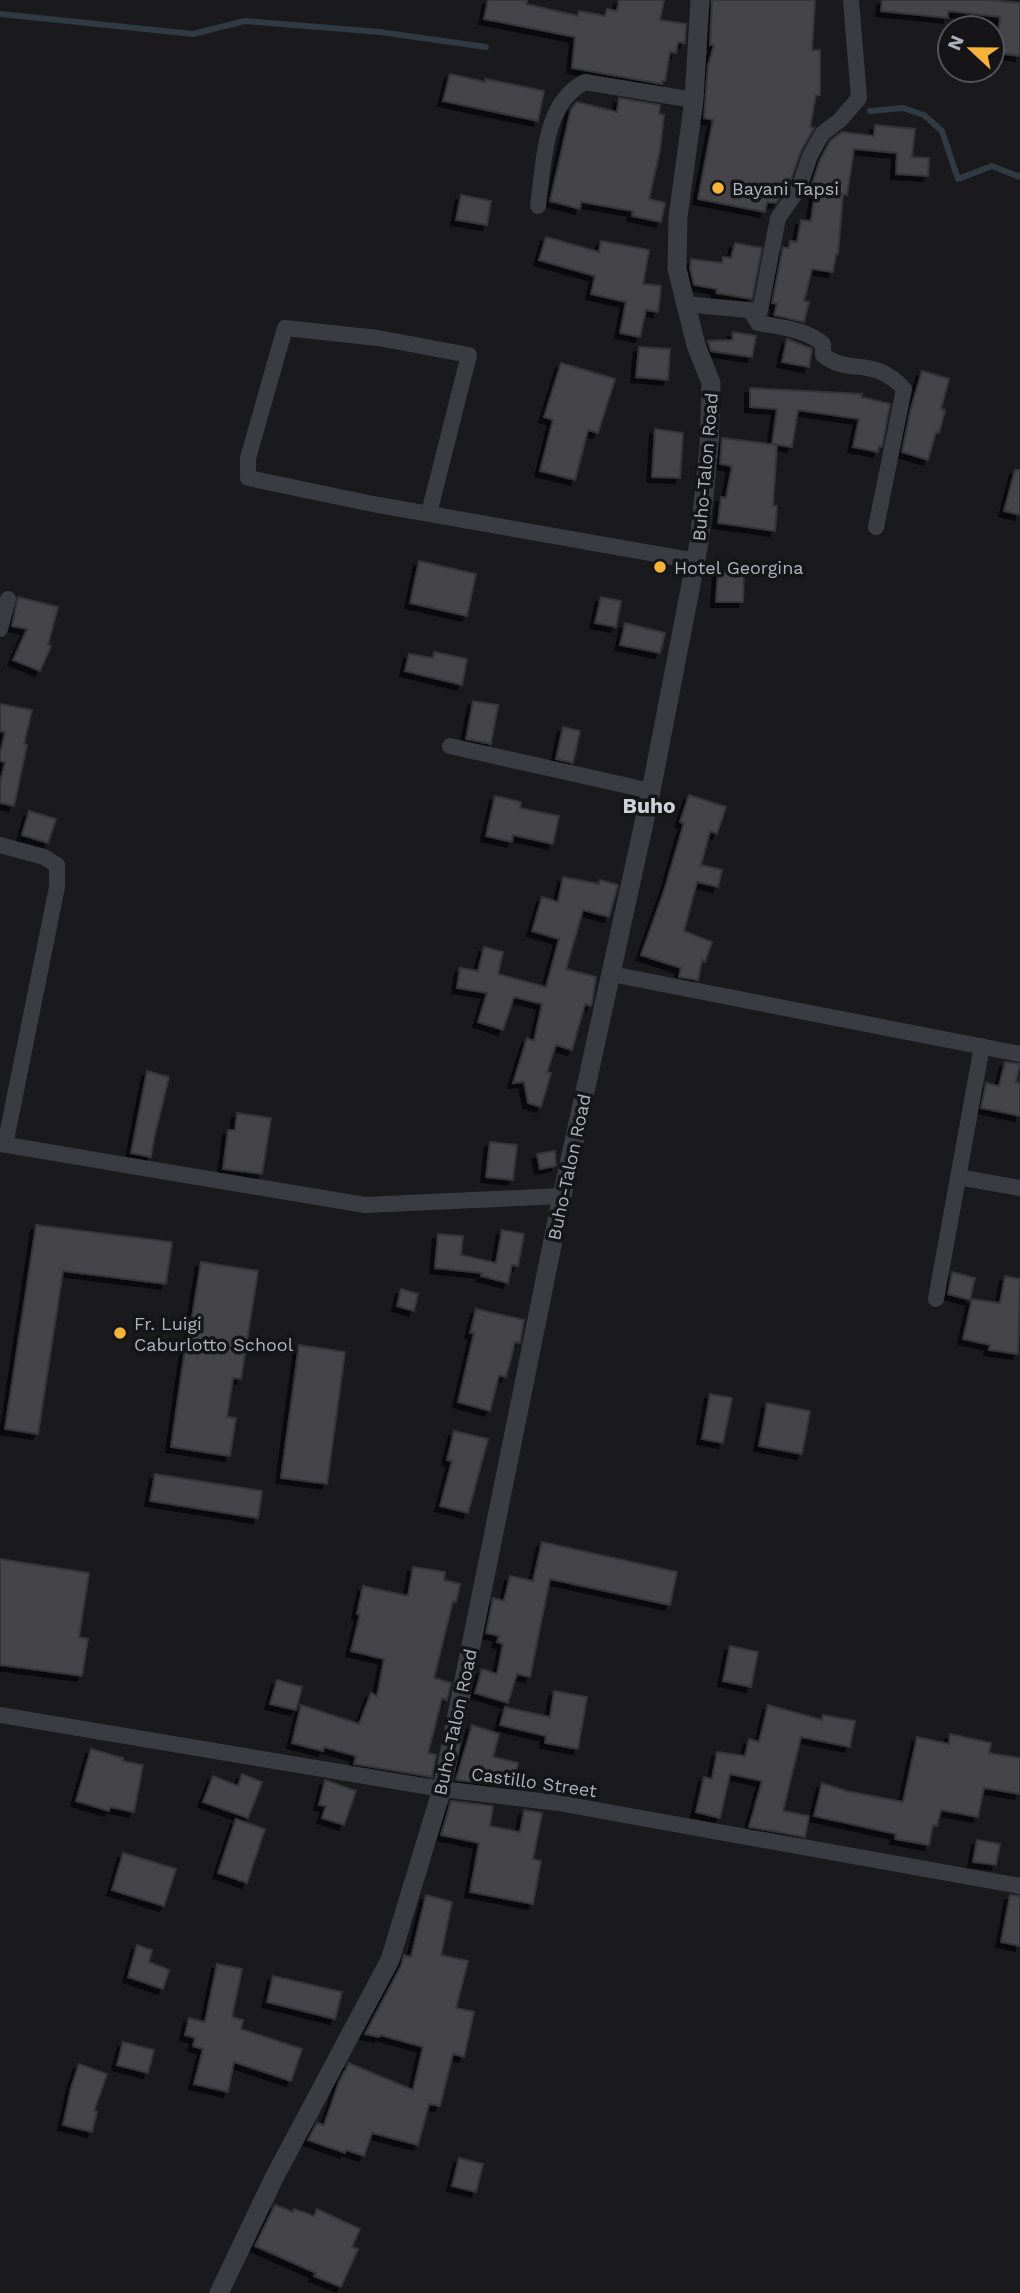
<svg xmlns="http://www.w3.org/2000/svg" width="1020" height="2293" viewBox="0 0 1020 2293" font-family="'Work Sans',sans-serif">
<defs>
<filter id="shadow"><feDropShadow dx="-5" dy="5" stdDeviation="0" flood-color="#0009"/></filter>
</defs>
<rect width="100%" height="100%" fill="#1a1a1d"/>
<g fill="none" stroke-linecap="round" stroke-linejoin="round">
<!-- stream -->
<g stroke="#2f3a42" stroke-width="6">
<path d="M0,14L193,34L245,21L380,32L486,47"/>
<path d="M870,111L903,108L924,115L942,131L958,179L992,166L1020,177"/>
</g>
</g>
<!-- building -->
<g fill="#44454a" stroke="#343439" stroke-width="2" filter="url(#shadow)">
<path d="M488,0H527L526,4L578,16L579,11L605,16L607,9L617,11L619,0H664L660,20L686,24L685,43L678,42L676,53L670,52L665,81H662V84L572,68L575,37L484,19Z"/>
<path d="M712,0H815L812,50H820V95H816L810,127L814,128L801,151L791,179L788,178L786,188L776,203L767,202L765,212L698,199L713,120L704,118L708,66L714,45H710Z"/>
<path d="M882,0H989L1020,3V56L996,53L1000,17L948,11V18L881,11Z"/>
<path d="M450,74L485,82L486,79L544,91L538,121L443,101Z"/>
<path d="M619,98L660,105L659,114L664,115L660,150L649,199L665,203L661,222L632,216L633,211L581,202L580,209L550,201L571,109L577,102L617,112Z"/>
<path d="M875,125L915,129L912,157L929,158L928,176L896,174L897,153L854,149L847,195L843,194L838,254H836L833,272L812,269L804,301L809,302L804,322L774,315L777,304L772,303L783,247L789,248L790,241L797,242L801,220L811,221L816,185L812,184L820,160L830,141L842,132L874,136Z"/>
<path d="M461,195L491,201L487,225L456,220Z"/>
<path d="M546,237L599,252L601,241L649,250L643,284L661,286L658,312L646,310L640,337L620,333L626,302L591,294L595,276L539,260Z"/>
<path d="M735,243L762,248L752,299L716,293L717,289L694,285L690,268L691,259L722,263L723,257L731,258Z"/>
<path d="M733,332L756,336L752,357L711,351L708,341L732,340Z"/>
<path d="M787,339L812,349L809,367L782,362Z"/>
<path d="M639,347L670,349L668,380L636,377Z"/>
<path d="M561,363L615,379L598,433L588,430L575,480L540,471L553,420L544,417Z"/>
<path d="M922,371L949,379L941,409L945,410L939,433L936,432L928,460L902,452L911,408Z"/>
<path d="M750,388L862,394L861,397L890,404L882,447L879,446L878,452L853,447L859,419L798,410L792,447L772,444L777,409L750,407Z"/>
<path d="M655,429L683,433L680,478L652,477Z"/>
<path d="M722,438L777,445L773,506H777L775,531L718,523L721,497L726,498L732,466L720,464Z"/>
<path d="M1015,470H1020V515L1004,511Z"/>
<path d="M419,561L476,574L467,616L410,603Z"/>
<path d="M718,571L744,572L743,602H716Z"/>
<path d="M18,597L58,607L48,645L51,646L40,671L13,660L27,629L12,626Z"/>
<path d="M601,597L621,601L616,627L595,623Z"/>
<path d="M625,623L665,633L660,653L620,645Z"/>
<path d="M434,652L467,659L462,685L405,671L409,654L433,658Z"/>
<path d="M473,701L498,705L491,744L466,739Z"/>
<path d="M0,704L32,710L24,744L27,745L14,806L0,803V783L5,762L0,761V755L5,732L0,731Z"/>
<path d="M563,727L580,731L573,763L556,759Z"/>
<path d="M689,795L726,807L717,834L710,831L701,865L722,870L718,887L697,882L684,931L712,942L705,962L702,960L698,980L679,977L681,968L641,955L664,891L684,823L680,822Z"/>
<path d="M495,796L521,802L520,808L559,816L553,844L513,835L512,842L486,836Z"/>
<path d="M29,811L56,819L48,843L22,835Z"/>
<path d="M563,877L599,884L600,880L618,885L609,917L583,910L566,969L596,977L592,1003L591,1006L585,1004L572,1050L556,1045L547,1072L551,1073L541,1107L528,1103L524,1082L513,1083L527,1038L534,1041L542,1004L514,997L503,1030L478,1022L487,993L457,988L460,968L478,971L484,947L503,952L498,974L546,987L559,939L532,931L542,897L558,902Z"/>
<path d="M1005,1062L1020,1064L1016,1082L1020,1083V1116L981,1108L986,1083L999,1086Z"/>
<path d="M147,1071L169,1077L155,1134L151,1157L131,1153Z"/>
<path d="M237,1113L271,1118L262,1174L223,1169L228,1130H235Z"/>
<path d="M490,1142L517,1145L513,1180L486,1177Z"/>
<path d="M555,1151L556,1166L540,1169L537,1154Z"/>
<path d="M36,1225L172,1242L166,1284L63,1271L38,1434L5,1429Z"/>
<path d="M502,1230L524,1234L518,1266L512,1265L508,1283L481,1276L482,1273L435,1268L438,1234L463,1236L461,1255L496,1263Z"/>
<path d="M201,1262L258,1271L241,1379L233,1378L227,1417L236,1418L230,1456L171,1447L187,1335L189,1336Z"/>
<path d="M952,1272L975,1278L970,1300L948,1294Z"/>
<path d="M1005,1276L1020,1279L1018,1354L989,1350L990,1345L963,1339L972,1299L1000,1303Z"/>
<path d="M401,1289L418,1294L414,1311L397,1306Z"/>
<path d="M476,1309L524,1320L520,1343L515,1342L506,1377L499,1375L490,1411L458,1402L474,1333H470Z"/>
<path d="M299,1345L345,1352L327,1484L281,1478Z"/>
<path d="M710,1394L732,1398L723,1443L702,1439Z"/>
<path d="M767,1403L810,1411L802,1454L759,1446Z"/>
<path d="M454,1431L488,1439L468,1513L440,1506L452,1461L447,1460Z"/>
<path d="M155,1474L262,1491L258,1518L150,1501Z"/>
<path d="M542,1542L677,1572L670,1605L550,1579L530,1677L517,1674L508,1703L475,1693L482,1669L497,1674L503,1644L497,1642L499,1636L486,1633L493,1598L504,1601L510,1576L533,1581Z"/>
<path d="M0,1559L89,1573L79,1637L88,1639L82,1676L0,1665Z"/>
<path d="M413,1567L445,1572L444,1580L460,1584L456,1602L453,1601L434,1678L451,1683L447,1700L442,1698L428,1753L436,1755L432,1777L354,1764L356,1756L324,1747L323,1751L292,1743L301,1705L359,1724L371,1693L377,1696L384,1659L351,1651L360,1615L357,1614L363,1586L408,1596Z"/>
<path d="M730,1646L758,1652L751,1687L723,1681Z"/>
<path d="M277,1680L302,1687L296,1710L270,1704Z"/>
<path d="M554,1691L587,1697L578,1749L545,1743L546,1736L500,1725L505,1707L550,1717Z"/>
<path d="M768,1705L822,1720L823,1715L855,1721L850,1747L801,1737L783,1811L809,1816L805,1837L749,1827L762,1781L730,1774L720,1818L696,1812L704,1777L712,1779L717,1752L745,1756L749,1739L759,1742Z"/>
<path d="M472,1725L499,1734L493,1757L518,1763L513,1787L456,1780Z"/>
<path d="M950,1734L991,1743L989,1753L1020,1758V1794L984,1788L978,1817L941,1810L937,1826L933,1825L929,1845L895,1839L896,1834L814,1816L822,1783L846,1791L903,1802L917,1737L949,1744Z"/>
<path d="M91,1749L123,1758V1761L143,1765L134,1812L110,1807L109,1811L76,1801Z"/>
<path d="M242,1774L262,1782L248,1818L203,1802L213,1776L238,1786Z"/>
<path d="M325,1780L356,1791L344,1825L322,1818L326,1806L319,1805Z"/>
<path d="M451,1801L493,1806L490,1826L520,1832L524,1810L542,1813L533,1859L541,1861L533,1904L470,1892L479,1843L441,1835Z"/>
<path d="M236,1819L265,1829L247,1883L218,1873Z"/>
<path d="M977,1840L1000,1844L996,1865L973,1862Z"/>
<path d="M123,1853L176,1869L164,1906L112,1890Z"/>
<path d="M426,1895L452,1902L441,1955L468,1961L456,2008L474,2012L464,2057L453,2054L440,2106L429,2104L418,2145L372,2133L364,2156L346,2150L345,2153L308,2140L317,2123L324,2125L339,2082L349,2063L413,2090L423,2047L380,2035L379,2037L365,2034L401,1966L404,1955L411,1957Z"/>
<path d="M1010,1895L1020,1896V1946L1001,1942Z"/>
<path d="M137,1945L152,1950L149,1962L169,1970L163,1989L128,1977Z"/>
<path d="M217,1964L242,1969L232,2017L243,2020L241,2029L302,2049L291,2081L234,2062L228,2092L194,2084L203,2049L193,2046L195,2038L185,2035L189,2018L205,2022Z"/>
<path d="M273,1976L342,1992L335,2019L267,2002Z"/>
<path d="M123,2042L154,2050L148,2073L117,2065Z"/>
<path d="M79,2064L107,2074L94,2111L97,2112L92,2132L63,2125L71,2088Z"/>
<path d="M459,2158L483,2164L476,2192L452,2186Z"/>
<path d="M275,2205L293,2212L294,2209L314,2216L317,2209L360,2229L352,2247L358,2249L341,2287L314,2276L316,2273L255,2246Z"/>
</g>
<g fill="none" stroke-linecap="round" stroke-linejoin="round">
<!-- minor -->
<g stroke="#3b3c42" stroke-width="16">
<path d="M538,206C544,164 543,103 585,82L694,100"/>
<path d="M684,304L760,311L778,218L799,188L810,156L822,134L840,120L859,98L851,0"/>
<path d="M750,310L758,323C780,327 805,329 823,344V355C848,376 874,355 904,389L876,527"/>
<path d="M429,513L469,355L378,338L285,328L248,458V478L373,504L696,561"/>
<path d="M0,629L8,599"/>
<path d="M450,746L651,791"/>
<path d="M0,845L44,857L57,865V887L5,1145"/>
<path d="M611,974L1020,1054"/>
<path d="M0,1144L365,1205L562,1196"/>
<path d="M958,1177L1020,1188"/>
<path d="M936,1299L982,1046"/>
<path d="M0,1715L442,1789L558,1803L1020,1886"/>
</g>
<!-- tertiary -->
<path stroke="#3b3c42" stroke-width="19" d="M219,2293L274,2178L390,1960L442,1789L562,1196L651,791L699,543L709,447L711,383L696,345L677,269L678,217L694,100L700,0"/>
</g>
<!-- markers -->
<g fill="#f6b339" stroke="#151518" stroke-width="2.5">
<circle cx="718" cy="188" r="7"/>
<circle cx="660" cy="567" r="7"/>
<circle cx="120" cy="1333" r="7"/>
</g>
<g text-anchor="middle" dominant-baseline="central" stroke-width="7" stroke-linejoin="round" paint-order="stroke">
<!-- poi labels -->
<g font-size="18" fill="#adb2bc" stroke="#151518" text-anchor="start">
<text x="732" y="188">Bayani Tapsi</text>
<text x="674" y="567">Hotel Georgina</text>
<text x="134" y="1323">Fr. Luigi<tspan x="134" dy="21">Caburlotto School</tspan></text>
</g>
<!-- street labels -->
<g font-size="18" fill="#adb2bc" stroke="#151518">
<text transform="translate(705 467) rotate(-85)">Buho-Talon Road</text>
<text transform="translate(569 1167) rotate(-78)">Buho-Talon Road</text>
<text transform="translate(455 1722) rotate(-78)">Buho-Talon Road</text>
<text transform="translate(534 1782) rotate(8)">Castillo Street</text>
</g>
<!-- quarter labels -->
<g font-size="21" font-weight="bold" fill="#ced1d8" stroke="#151518">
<text x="649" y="805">Buho</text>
</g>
</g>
<!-- north arrow -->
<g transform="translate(971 49) rotate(292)"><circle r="33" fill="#151518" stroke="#52545a" stroke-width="2"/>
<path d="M0-5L12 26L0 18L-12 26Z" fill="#f6b339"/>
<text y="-10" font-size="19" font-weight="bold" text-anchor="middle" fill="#adb2bc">N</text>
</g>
</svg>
